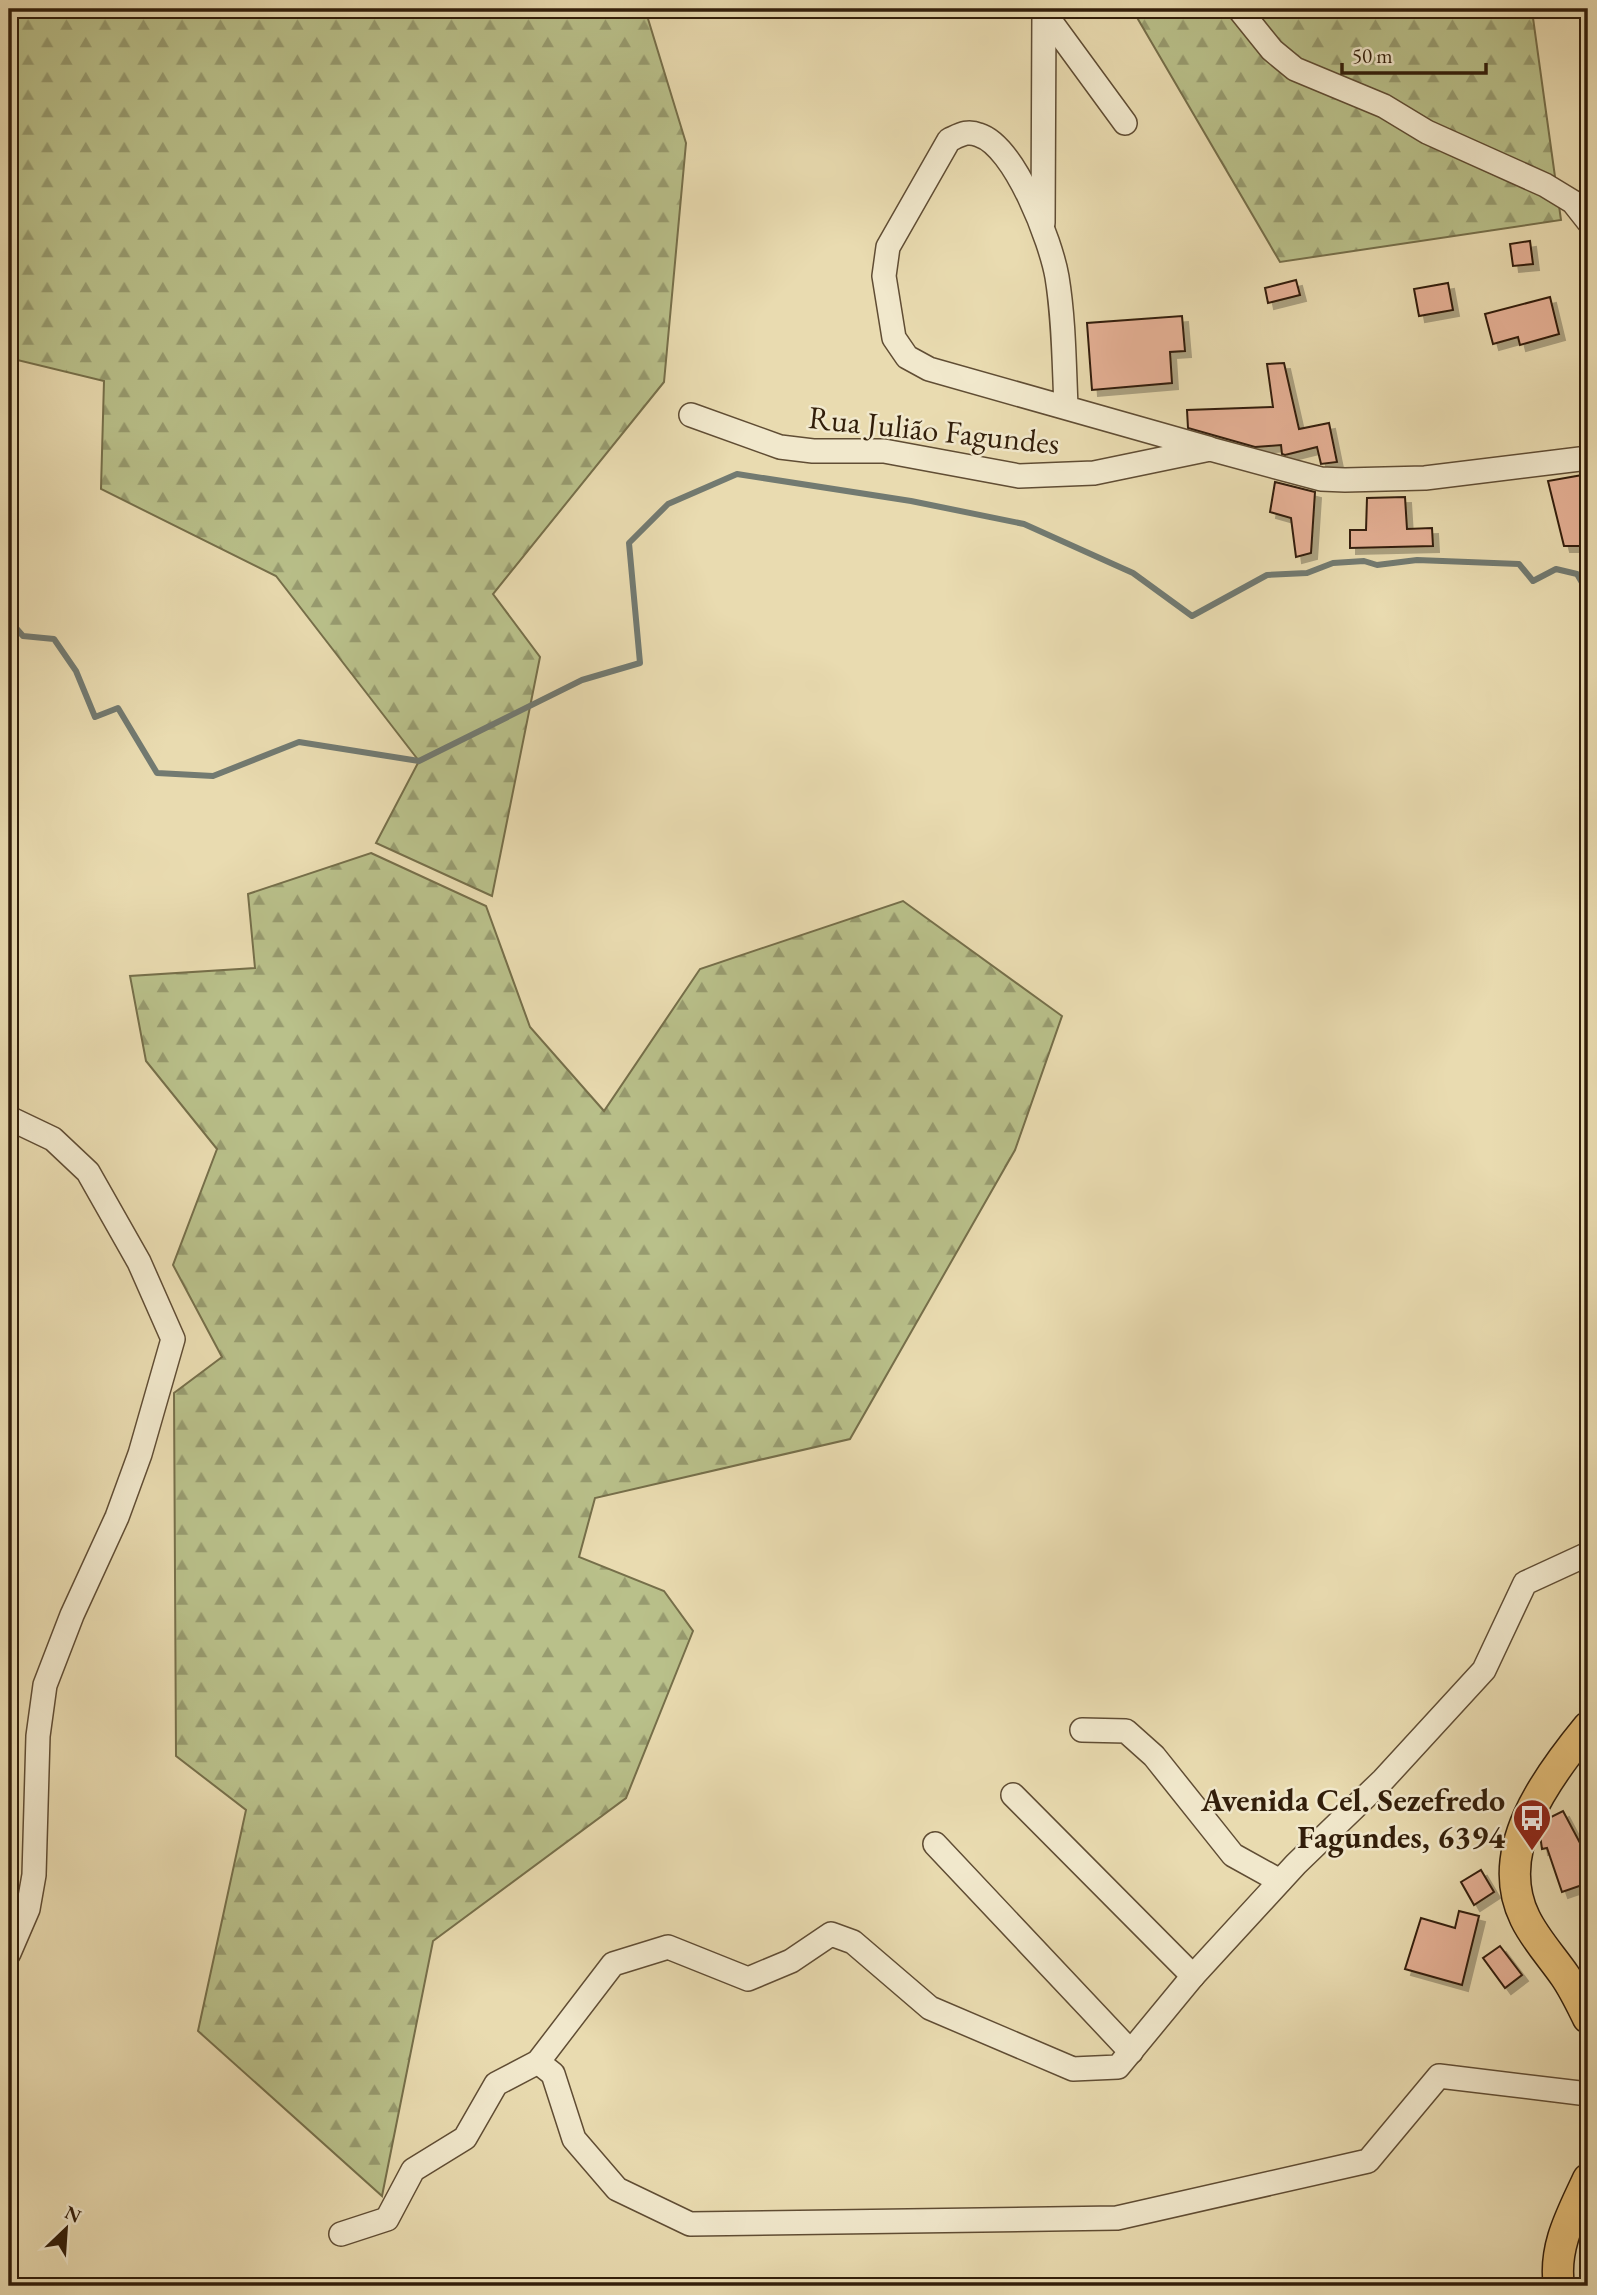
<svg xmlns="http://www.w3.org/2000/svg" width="1597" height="2295" viewBox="0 0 1597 2295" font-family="'EB Garamond',serif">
<defs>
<pattern id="forest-firs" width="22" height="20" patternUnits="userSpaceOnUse" patternTransform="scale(1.75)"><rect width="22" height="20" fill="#b9c08a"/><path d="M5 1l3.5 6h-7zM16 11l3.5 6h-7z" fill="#979b6f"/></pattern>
<filter id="shadow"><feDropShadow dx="6" dy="6" stdDeviation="0" flood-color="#0004"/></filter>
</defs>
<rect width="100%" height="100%" fill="#e9dbb0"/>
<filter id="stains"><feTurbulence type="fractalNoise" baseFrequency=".00286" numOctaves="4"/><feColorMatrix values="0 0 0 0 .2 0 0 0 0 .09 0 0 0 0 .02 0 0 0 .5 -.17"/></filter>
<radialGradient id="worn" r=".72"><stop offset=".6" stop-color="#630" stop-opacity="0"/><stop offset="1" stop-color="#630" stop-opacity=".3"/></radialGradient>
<!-- forest -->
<g fill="url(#forest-firs)" stroke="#766f4a" stroke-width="2">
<path d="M9,9H645L686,143L664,382L493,594L540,657L492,896L376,843L419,761L276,576L101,489L104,381L9,358Z"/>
<path d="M1132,9H1560L1533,18L1561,220L1280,262Z"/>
<path d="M371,853L486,906L530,1027L604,1111L700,969L903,901L1062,1016L1015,1150L850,1439L595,1498L579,1557L664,1591L693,1631L626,1798L433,1941L382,2196L198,2031L246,1810L176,1756L174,1393L222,1357L173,1265L217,1149L146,1061L130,976L255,968L248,894Z"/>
</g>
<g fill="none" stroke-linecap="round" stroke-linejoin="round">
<!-- stream -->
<path stroke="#727a71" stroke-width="6" d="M9,620L23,636L54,639L76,671L95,717L118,708L157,773L213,776L299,742L419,761L582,680L640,663L629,543L668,504L737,474L911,501L1024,524L1133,573L1192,616L1267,575L1307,573L1333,563L1364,561L1377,565L1417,560L1519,564L1533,581L1556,569L1577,574L1588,593"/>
</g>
<!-- building -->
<g fill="#e5b095" stroke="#321e0a" stroke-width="2" filter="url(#shadow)">
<path d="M1530,241L1533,264L1513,266L1510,244Z"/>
<path d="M1296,280L1300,295L1268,303L1265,288Z"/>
<path d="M1448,283L1453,310L1419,316L1414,289Z"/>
<path d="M1550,297L1559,334L1520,345L1518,337L1493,344L1485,314Z"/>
<path d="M1182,316L1185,351L1170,352L1172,383L1092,390L1087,323Z"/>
<path d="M1284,363L1299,429L1329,423L1337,462L1321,464L1317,447L1285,455L1282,454L1281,445L1255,447L1188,428L1187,410L1273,407L1267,364Z"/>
<path d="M1588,474V546H1564L1548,481Z"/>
<path d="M1275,482L1315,492L1311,553L1296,557L1291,518L1270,512Z"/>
<path d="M1405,497L1407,529L1432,528L1433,546L1350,548V530H1366L1367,498Z"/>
<path d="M1563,1811L1588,1858V1883L1562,1892L1547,1848L1542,1849L1540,1835L1551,1817Z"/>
<path d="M1481,1870L1494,1892L1474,1905L1461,1882Z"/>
<path d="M1459,1911L1479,1916L1462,1985L1405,1969L1421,1918L1455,1928Z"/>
<path d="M1500,1946L1522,1975L1505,1988L1483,1958Z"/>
</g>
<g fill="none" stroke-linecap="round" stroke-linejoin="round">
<defs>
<g id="minor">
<path d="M1239,9L1272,50L1295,69L1384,106L1427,132L1545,185L1573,202L1588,221"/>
<path d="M1043,11L1125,123"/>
<path d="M1043,223L1044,12"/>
<path d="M1066,406C1064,363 1064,320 1057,277C1051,242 1015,146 979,135C967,130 960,135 949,140L888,247L884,276L894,338L907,357L929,369L1208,448"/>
<path d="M691,415L780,447L813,451H884L1019,476L1094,473L1210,449L1321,479L1345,480L1425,478L1588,458"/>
<path d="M9,1118L53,1139L88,1172L139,1262L173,1339L140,1454L117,1517L72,1615L45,1685L38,1736L34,1875L28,1909L9,1953"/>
<path d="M1082,1730L1126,1731L1154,1756L1233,1855L1280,1881"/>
<path d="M1013,1795L1193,1976"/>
<path d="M935,1844L1131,2052"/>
<path d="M538,2062L553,2074L574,2139L617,2189L690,2224L1117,2218L1368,2161L1439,2076L1588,2094"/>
<path d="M341,2234L387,2219L413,2170L465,2138L496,2084L538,2062L613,1964L668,1947L748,1979L791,1961L831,1934L853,1942L930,2008L1073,2069L1118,2067L1193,1976L1296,1864L1383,1780L1484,1670L1525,1583L1588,1554"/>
</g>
<g id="major">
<path d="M1588,1727C1546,1778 1492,1851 1525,1918C1535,1939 1552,1957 1565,1976C1574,1989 1581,2004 1588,2018"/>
<path d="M1559,2286C1553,2247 1572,2214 1588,2179"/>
</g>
</defs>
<!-- minor casing -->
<use href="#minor" stroke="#604d34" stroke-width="26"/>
<!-- major casing -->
<use href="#major" stroke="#321e0a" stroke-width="33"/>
<!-- minor -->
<use href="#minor" stroke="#f1e8cc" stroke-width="23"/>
<!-- major -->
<use href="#major" stroke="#e4be78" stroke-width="30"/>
</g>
<!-- icons -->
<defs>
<symbol id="bus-pin" viewBox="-11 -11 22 30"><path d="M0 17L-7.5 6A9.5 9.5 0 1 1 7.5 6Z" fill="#8f2418" stroke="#f1e8cc"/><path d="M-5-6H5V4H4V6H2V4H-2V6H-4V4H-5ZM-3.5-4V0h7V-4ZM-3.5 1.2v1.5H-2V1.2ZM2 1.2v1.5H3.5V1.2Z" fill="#fff"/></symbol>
</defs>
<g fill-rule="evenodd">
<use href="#bus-pin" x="1510" y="1796" width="44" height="60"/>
</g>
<g text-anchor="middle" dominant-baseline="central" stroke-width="5" stroke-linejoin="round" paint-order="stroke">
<!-- street labels -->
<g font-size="32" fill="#321e0a" stroke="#f1e8cc">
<text transform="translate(934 430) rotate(6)">Rua Julião Fagundes</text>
</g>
<!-- poi labels -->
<g font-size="32" font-weight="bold" fill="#321e0a" stroke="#f1e8cc" text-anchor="end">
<text x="1505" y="1800">Avenida Cel. Sezefredo<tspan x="1505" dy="37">Fagundes, 6394</tspan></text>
</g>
</g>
<!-- margin -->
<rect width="1597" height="2295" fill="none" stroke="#e9dbb0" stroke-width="35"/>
<rect x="10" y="10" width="1576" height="2274" fill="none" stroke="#321e0a" stroke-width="3.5"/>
<rect x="18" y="18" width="1562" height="2260" fill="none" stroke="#321e0a" stroke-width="2"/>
<!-- north arrow -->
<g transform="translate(66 2229) rotate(25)" stroke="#f1e8cc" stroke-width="5" paint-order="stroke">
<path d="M0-5L12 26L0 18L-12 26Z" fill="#321e0a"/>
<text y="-10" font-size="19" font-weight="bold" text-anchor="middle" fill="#321e0a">N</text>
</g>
<!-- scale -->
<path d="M1342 63v10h144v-10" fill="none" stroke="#321e0a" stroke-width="3.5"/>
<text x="1352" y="63" font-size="21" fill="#321e0a" stroke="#f1e8cc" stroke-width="5" paint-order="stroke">50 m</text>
<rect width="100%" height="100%" filter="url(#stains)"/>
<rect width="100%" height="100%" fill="url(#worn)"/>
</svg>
